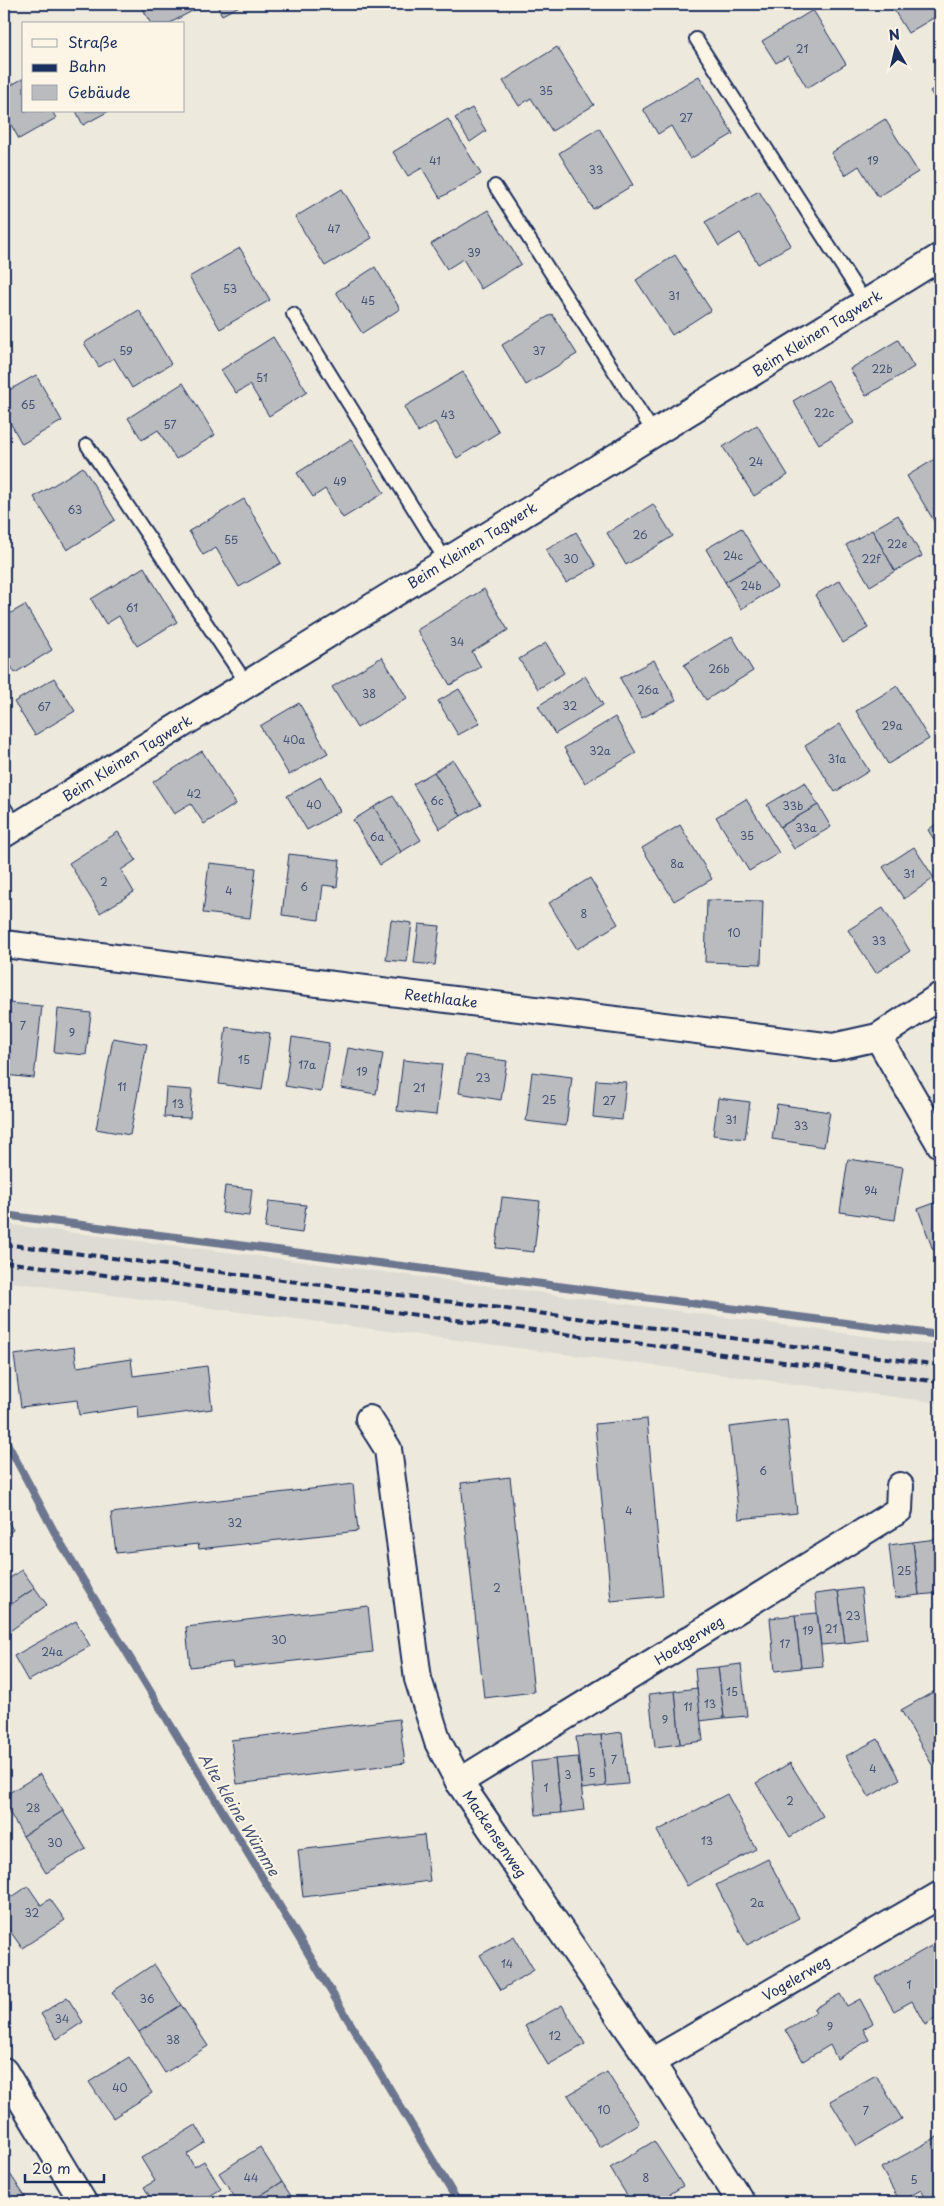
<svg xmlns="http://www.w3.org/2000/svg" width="944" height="2206" viewBox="0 0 944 2206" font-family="'Playpen Sans',sans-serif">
<rect width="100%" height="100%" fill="#eee9dd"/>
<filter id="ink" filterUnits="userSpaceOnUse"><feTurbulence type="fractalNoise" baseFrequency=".02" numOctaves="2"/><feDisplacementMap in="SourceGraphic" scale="10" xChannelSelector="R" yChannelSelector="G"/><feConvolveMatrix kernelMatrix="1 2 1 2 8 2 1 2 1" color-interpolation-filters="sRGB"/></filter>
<g filter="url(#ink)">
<!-- built -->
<path fill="#dedbd4" d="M4,1224L400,1274L940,1346V1403L4,1281Z"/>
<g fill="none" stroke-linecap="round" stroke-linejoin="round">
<!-- stream -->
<g stroke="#6c778f" stroke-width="8">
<path d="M4,1215L940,1335"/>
<path d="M4,1437L56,1535L458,2202"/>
</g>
</g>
<!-- building -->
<g fill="#babbbe" stroke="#1b2f5e">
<path d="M140,4H190L194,10L168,24H151Z"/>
<path d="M216,4H243L222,15Z"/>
<path d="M890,4H940V14L908,33Z"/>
<path d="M813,10L846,64L807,88L788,56L776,63L762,41Z"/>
<path d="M557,47L594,105L552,131L531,98L519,106L503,81Z"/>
<path d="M699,76L733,134L690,159L671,126L658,134L643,109Z"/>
<path d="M24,78V111H52L56,118L19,139L4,112V89Z"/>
<path d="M940,85V107L930,91Z"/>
<path d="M472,108L486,131L470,142L455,118Z"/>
<path d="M76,111H109L83,125Z"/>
<path d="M448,119L481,174L440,198L422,168L408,176L393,152Z"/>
<path d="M885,119L918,172L878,197L859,166L845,175L831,153Z"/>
<path d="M599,128L633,185L593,209L559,153Z"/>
<path d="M342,189L372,238L325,266L295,217Z"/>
<path d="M759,191L791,245L758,264L740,233L719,246L705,222Z"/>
<path d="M488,210L521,264L481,289L463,259L447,269L431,244Z"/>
<path d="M240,248L270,300L220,329L189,277Z"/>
<path d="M675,255L711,310L672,335L636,280Z"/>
<path d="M375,267L400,309L362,333L336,292Z"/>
<path d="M139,310L171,364L132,388L114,358L99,367L84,343Z"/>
<path d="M552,314L577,354L526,385L502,345Z"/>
<path d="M273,337L307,392L269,416L250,385L236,393L221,370Z"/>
<path d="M898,340L914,367L866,396L850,369Z"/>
<path d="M463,372L499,432L457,458L435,422L418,432L404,407Z"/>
<path d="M36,375L62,421L22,444L6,415L4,416V393Z"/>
<path d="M828,380L854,423L819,444L793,401Z"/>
<path d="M183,383L215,435L176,459L158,430L142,440L128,418Z"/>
<path d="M757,425L788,475L754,496L723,447Z"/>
<path d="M351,439L384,493L343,518L325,489L313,497L297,473Z"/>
<path d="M940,456V524L937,526L907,476Z"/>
<path d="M83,467L115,520L67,550L34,497Z"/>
<path d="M244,499L281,563L239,587L216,548L203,555L189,531Z"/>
<path d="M653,504L673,536L626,565L607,533Z"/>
<path d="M898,515L922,556L895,571L872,530Z"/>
<path d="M741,528L761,561L725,582L706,549Z"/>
<path d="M872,530L895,571L870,586L846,545Z"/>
<path d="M576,532L596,566L566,583L546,550Z"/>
<path d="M761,561L777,587L741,609L725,582Z"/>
<path d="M144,567L177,622L137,646L119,616L106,624L91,599Z"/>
<path d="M840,580L868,628L843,643L815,595Z"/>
<path d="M484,589L508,630L472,652L481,667L450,685L417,630Z"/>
<path d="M25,605L52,650L15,673L4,655V617Z"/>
<path d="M732,636L753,671L706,700L684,665Z"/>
<path d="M546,643L564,673L538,689L519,659Z"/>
<path d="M382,657L407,698L357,728L332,687Z"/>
<path d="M654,660L676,700L642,718L620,678Z"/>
<path d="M585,676L603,705L555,734L538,706Z"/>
<path d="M54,678L75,711L35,735L14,702Z"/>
<path d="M897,686L929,739L888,764L856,711Z"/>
<path d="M459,689L480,723L458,735L438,701Z"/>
<path d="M299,703L328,753L289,775L260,726Z"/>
<path d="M615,717L636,753L585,783L564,748Z"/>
<path d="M840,724L869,771L835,792L805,746Z"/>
<path d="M202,751L236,804L204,824L191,804L174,814L153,782Z"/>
<path d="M453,760L481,805L461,816L434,772Z"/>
<path d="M434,772L461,816L440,829L413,784Z"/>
<path d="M321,777L340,811L307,830L287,796Z"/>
<path d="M805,782L818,805L780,827L767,805Z"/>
<path d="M393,796L421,840L401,852L374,807Z"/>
<path d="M746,799L779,853L749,871L716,817Z"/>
<path d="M818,805L831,827L794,849L780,827Z"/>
<path d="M374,807L401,852L380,865L353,820Z"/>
<path d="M940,821V849L928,830Z"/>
<path d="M680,825L712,879L674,901L642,848Z"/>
<path d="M118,832L136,860L121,870L134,892L100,913L69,863Z"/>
<path d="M914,847L934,878L904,899L883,867Z"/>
<path d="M289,854L340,860L337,887L323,885L319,920L282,915Z"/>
<path d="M209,863L256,868L250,918L203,913Z"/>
<path d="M590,878L618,924L577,949L549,903Z"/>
<path d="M707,900L763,901L761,964L705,962Z"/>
<path d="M883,908L910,951L876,973L848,930Z"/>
<path d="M391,920L412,923L407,962L386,960Z"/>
<path d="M419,924L440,926L435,965L414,963Z"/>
<path d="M8,1003L42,1006L34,1078L4,1075V1043Z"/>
<path d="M58,1009L91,1013L86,1055L54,1052Z"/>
<path d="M226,1027L270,1033L262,1090L219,1084Z"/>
<path d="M292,1037L329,1043L321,1092L285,1086Z"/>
<path d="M113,1038L147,1044L130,1135L96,1129Z"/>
<path d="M348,1048L383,1054L376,1094L341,1088Z"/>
<path d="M465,1055L507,1061L501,1100L459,1093Z"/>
<path d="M403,1060L442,1064L436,1115L397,1111Z"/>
<path d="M532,1072L572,1077L566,1126L526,1121Z"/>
<path d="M596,1080L626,1082L622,1120L593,1117Z"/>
<path d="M166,1088L192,1090L190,1118L164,1117Z"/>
<path d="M718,1098L750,1102L745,1139L713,1135Z"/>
<path d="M777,1104L830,1112L824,1147L772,1139Z"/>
<path d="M848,1159L903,1167L895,1220L840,1212Z"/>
<path d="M225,1186L252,1189L249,1216L222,1213Z"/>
<path d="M502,1197L540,1201L534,1252L496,1248Z"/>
<path d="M269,1201L306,1205L302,1233L265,1228Z"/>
<path d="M940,1201V1247L933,1250L918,1209Z"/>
<path d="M74,1347L77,1367L131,1359L133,1376L207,1366L212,1409L139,1419L138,1406L79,1415L77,1400L21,1407L14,1355Z"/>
<path d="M647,1419L663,1596L611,1601L595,1424Z"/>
<path d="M787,1420L797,1513L739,1519L729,1427Z"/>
<path d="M510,1477L534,1692L484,1698L461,1483Z"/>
<path d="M353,1484L358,1531L199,1549L198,1544L116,1553L111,1513Z"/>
<path d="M4,1515L13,1530L4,1536Z"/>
<path d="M934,1520H940V1572Z"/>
<path d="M936,1539L940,1593L919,1595L913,1542Z"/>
<path d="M913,1542L919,1595L895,1598L889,1545Z"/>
<path d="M22,1570L35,1588L4,1609V1582Z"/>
<path d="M35,1588L47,1605L4,1635V1609Z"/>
<path d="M861,1588L867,1640L845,1643L838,1591Z"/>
<path d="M838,1591L845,1643L821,1645L815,1594Z"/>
<path d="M368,1606L373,1652L233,1668L232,1662L190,1667L186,1627Z"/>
<path d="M817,1613L823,1666L801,1668L795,1615Z"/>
<path d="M795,1615L801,1668L775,1671L770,1618Z"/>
<path d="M76,1621L90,1646L28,1681L14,1656Z"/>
<path d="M741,1664L747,1716L724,1718L718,1667Z"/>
<path d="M718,1667L724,1718L700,1721L695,1669Z"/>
<path d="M697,1688L703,1741L680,1744L675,1691Z"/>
<path d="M937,1690L940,1697V1761L932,1765L901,1710Z"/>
<path d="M675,1691L680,1744L655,1747L649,1694Z"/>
<path d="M399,1719L405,1763L237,1784L231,1740Z"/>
<path d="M622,1732L628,1784L606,1786L601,1735Z"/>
<path d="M601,1735L606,1786L582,1789L576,1737Z"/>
<path d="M878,1739L900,1779L869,1797L846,1756Z"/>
<path d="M578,1757L584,1810L561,1813L555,1759Z"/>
<path d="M555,1759L561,1813L536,1815L531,1762Z"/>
<path d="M790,1763L823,1816L790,1837L756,1783Z"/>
<path d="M40,1774L63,1811L23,1836L4,1803V1796Z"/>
<path d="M727,1794L756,1849L687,1886L657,1831Z"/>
<path d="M63,1811L86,1849L46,1873L23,1836Z"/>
<path d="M424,1835L430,1881L303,1897L298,1850Z"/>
<path d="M768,1859L799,1918L747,1945L716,1885Z"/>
<path d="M4,1886L12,1897L28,1886L41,1905L50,1899L65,1920L22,1948L5,1924L4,1925Z"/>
<path d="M514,1936L534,1970L501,1990L480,1955Z"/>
<path d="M931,1946L940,1962V1982L939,1983L940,1986V2016L925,2025L912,2001L894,2011L875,1978Z"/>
<path d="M154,1964L181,2005L139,2032L112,1992Z"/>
<path d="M840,1994L847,2006L860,1999L873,2023L863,2029L869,2040L837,2059L830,2045L803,2061L785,2030L816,2012L814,2009Z"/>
<path d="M67,1997L83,2022L57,2039L41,2014Z"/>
<path d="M181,2005L208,2046L165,2073L139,2032Z"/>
<path d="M562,2005L585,2044L548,2065L525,2026Z"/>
<path d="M129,2057L152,2093L113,2118L89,2082Z"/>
<path d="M607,2072L639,2123L600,2147L568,2095Z"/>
<path d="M876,2075L902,2119L857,2146L830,2101Z"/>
<path d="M196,2125L206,2142L187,2154L194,2167L204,2161L221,2189L200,2202H153L144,2187L155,2181L141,2158Z"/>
<path d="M939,2136L940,2193L927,2200L921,2190L900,2202L881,2168Z"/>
<path d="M654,2141L683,2186L657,2202H631L610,2168Z"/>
<path d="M260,2147L282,2182L250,2202H238L219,2173Z"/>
<path d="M10,2174L26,2198L20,2202H4V2178Z"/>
<path d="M282,2182L295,2202H250Z"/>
</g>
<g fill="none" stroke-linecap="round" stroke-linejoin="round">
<defs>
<g id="service">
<path d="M696,39L865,302"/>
<path d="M495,186L654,433"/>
<path d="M293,314L446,561"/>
<path d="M87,445L247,684"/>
<path d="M4,807L17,826"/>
</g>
<g id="minor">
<path d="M4,834L940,257"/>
<path d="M4,944L833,1047L878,1037"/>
<path d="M940,996L878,1037L940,1144"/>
<path d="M369,1419L388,1449L418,1679L438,1742L459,1782L651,2062L741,2202"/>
<path d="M459,1782L899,1510L900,1486"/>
<path d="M651,2062L940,1895"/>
<path d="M4,2071L83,2202"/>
</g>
</defs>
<!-- service casing -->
<use href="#service" stroke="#1b2f5e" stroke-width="16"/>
<!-- minor casing -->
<use href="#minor" stroke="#1b2f5e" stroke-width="30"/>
<!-- service -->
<use href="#service" stroke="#fcf5e5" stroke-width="12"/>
<!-- minor -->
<use href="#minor" stroke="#fcf5e5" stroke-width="26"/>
<!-- rail -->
<g stroke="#1b2f5e" stroke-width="4" stroke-dasharray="8 4" stroke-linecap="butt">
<path d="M4,1244L940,1365"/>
<path d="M4,1262L940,1382"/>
</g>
</g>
</g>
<g text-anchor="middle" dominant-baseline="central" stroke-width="4" stroke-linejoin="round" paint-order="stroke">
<!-- number labels -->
<g font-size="11" fill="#435276">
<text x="802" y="48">21</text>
<text x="546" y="90">35</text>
<text x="686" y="117">27</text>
<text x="435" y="160">41</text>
<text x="873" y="160">19</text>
<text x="596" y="169">33</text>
<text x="334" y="228">47</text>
<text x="474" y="252">39</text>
<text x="230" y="288">53</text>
<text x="674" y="295">31</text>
<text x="368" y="300">45</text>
<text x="126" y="350">59</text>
<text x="539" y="350">37</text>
<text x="882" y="368">22b</text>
<text x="262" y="377">51</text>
<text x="28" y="404">65</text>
<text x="824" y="412">22c</text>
<text x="448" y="414">43</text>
<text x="170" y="424">57</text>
<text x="756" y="461">24</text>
<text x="340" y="481">49</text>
<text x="75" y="509">63</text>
<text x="640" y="534">26</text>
<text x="231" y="539">55</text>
<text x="897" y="543">22e</text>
<text x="733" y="555">24c</text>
<text x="571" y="558">30</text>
<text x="871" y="558">22f</text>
<text x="751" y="585">24b</text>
<text x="132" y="607">61</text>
<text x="457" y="641">34</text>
<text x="719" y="668">26b</text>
<text x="648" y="689">26a</text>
<text x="369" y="693">38</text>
<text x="570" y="705">32</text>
<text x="44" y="706">67</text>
<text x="892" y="725">29a</text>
<text x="294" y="739">40a</text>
<text x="600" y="750">32a</text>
<text x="837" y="758">31a</text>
<text x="194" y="793">42</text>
<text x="437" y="800">6c</text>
<text x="314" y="804">40</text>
<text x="793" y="805">33b</text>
<text x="806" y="827">33a</text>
<text x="747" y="835">35</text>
<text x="377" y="836">6a</text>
<text x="677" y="863">8a</text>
<text x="909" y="873">31</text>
<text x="104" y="881">2</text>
<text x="304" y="886">6</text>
<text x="229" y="890">4</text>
<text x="584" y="913">8</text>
<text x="734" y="932">10</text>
<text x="879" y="940">33</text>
<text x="23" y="1025">7</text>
<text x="72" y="1032">9</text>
<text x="244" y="1059">15</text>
<text x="307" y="1064">17a</text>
<text x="362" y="1071">19</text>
<text x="483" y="1077">23</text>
<text x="122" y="1086">11</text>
<text x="419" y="1087">21</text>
<text x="549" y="1099">25</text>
<text x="609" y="1100">27</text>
<text x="178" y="1103">13</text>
<text x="731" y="1119">31</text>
<text x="801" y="1125">33</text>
<text x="871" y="1190">94</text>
<text x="763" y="1470">6</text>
<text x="629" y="1510">4</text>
<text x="235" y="1522">32</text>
<text x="904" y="1570">25</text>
<text x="497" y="1587">2</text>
<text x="853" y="1615">23</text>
<text x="831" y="1628">21</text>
<text x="808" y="1630">19</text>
<text x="279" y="1639">30</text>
<text x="785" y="1643">17</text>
<text x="52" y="1651">24a</text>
<text x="732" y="1691">15</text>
<text x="710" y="1703">13</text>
<text x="688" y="1706">11</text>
<text x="665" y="1719">9</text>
<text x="614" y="1759">7</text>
<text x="873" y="1768">4</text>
<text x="592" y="1772">5</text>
<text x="568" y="1774">3</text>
<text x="546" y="1787">1</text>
<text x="790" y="1800">2</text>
<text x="33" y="1807">28</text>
<text x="707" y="1840">13</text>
<text x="55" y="1842">30</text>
<text x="757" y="1902">2a</text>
<text x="32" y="1912">32</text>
<text x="507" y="1963">14</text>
<text x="909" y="1984">1</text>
<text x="147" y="1998">36</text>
<text x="62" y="2018">34</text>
<text x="830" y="2026">9</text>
<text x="555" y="2035">12</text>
<text x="173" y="2039">38</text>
<text x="120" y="2087">40</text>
<text x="604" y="2109">10</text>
<text x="866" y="2110">7</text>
<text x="251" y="2177">44</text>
<text x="646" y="2177">8</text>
<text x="914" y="2179">5</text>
</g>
<!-- street labels -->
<g font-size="14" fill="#1b2f5e" stroke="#fcf5e5">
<text transform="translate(817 333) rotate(-32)">Beim Kleinen Tagwerk</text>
<text transform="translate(472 545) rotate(-32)">Beim Kleinen Tagwerk</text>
<text transform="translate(127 758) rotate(-32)">Beim Kleinen Tagwerk</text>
<text transform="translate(441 998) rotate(7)">Reethlaake</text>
<text transform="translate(689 1640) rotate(-32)">Hoetgerweg</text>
<text transform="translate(495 1834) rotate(56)">Mackensenweg</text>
<text transform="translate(796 1978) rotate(-30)">Vogelerweg</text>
</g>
<!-- water labels -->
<g font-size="15" font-style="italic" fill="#445376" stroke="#fcf5e5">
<text transform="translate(240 1814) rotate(59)">Alte kleine Wümme</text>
</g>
</g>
<!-- margin -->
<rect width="944" height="2206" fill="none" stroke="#fcf5e5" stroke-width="20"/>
<rect x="10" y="10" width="924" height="2186" fill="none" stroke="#1b2f5e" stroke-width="2" filter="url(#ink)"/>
<!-- legend -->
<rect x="22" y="22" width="162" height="90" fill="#fcf5e5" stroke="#a2a6af"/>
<rect x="32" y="39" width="25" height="8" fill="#fcf5e5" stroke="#a2a6af"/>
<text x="68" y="48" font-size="15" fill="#1b2f5e">Straße</text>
<rect x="32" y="64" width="25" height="8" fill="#1b2f5e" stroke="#a2a6af"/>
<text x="68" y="72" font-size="15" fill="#1b2f5e">Bahn</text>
<rect x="32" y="85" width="25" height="15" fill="#babbbe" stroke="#a2a6af"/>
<text x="68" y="98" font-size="15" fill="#1b2f5e">Gebäude</text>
<!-- north arrow -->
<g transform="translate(896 48) rotate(352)" stroke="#fcf5e5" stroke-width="4" paint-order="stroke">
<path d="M0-4L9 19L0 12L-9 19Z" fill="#1b2f5e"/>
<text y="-8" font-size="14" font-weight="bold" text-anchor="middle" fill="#1b2f5e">N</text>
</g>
<!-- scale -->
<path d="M25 2174v8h79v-8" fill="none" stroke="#1b2f5e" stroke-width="2.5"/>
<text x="32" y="2174" font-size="15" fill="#1b2f5e" stroke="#fcf5e5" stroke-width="4" paint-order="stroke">20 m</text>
</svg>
